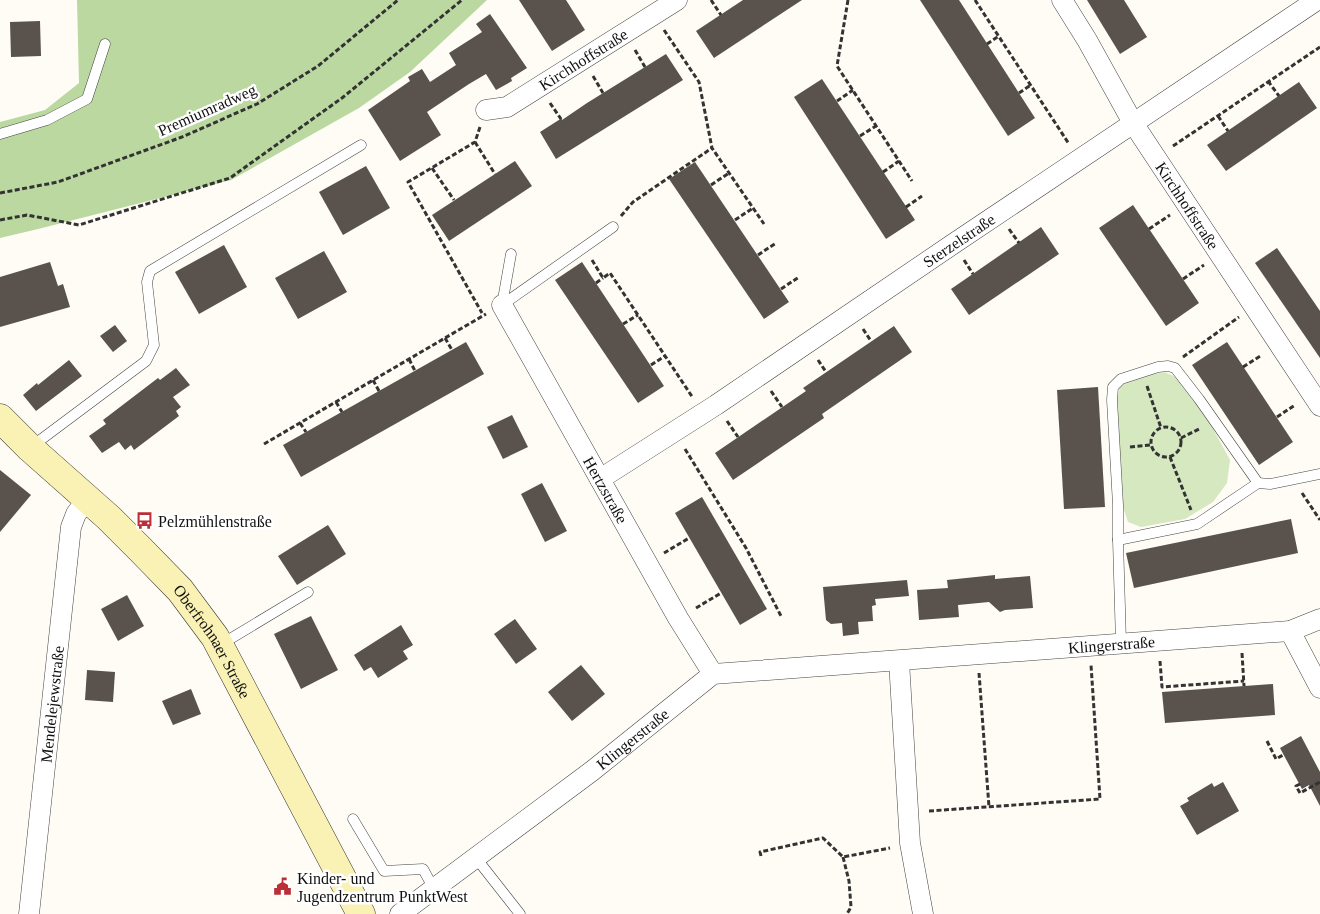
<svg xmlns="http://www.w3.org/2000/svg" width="1320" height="914" viewBox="0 0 1320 914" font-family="Georgia,serif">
<rect width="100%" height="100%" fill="#fefcf5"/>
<!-- green -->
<path fill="#d5e8bf" d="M1164,372L1179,378L1205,414L1230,460L1227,483L1213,502L1185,519L1141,527L1128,522L1122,504L1116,400L1120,388L1132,378Z"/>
<!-- forest -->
<path fill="#bad89f" d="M77,0H487L410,72L359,108L231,180L38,229L0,238V122L45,110L79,83Z"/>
<!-- building -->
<g fill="#59524d">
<path d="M519,0H566L585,30L552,51Z"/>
<path d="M743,0H802L714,58L696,31Z"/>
<path d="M920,0H959L1035,118L1008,136Z"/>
<path d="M1087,0H1124L1147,37L1120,54Z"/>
<path d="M490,14L527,68L511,78L512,81L496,90L486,74L469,84L427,112L441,135L400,161L368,110L410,81L408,77L422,69L430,82L456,65L449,53L482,32L476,24Z"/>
<path d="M40,21L41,56L11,57L10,22Z"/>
<path d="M666,54L683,80L556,159L540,132L562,118V120L587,103Z"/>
<path d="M822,79L915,220L886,239L794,97Z"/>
<path d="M1299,82L1317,108L1226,171L1207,145Z"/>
<path d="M515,161L532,186L449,241L432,215Z"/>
<path d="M695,162L789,302L764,319L669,179Z"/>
<path d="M366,166L390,208L343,235L319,192Z"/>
<path d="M1133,205L1199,303L1166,326L1099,228Z"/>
<path d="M1041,227L1059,254L969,315L951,289Z"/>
<path d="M224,245L247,287L199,314L175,272Z"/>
<path d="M1277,248L1320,311V358L1255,263Z"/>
<path d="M324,251L347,292L298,319L275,278Z"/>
<path d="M50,262L58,286L63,284L70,307L0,327V277Z"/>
<path d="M582,262L664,386L638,403L555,280Z"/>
<path d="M115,325L127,341L113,352L100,336Z"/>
<path d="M894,326L912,352L822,414L824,418L733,480L715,453L806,391L803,388Z"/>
<path d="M466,342L484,374L301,477L283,445Z"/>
<path d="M1227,342L1293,442L1259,465L1192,365Z"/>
<path d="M69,360L82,376L36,411L23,395L37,383L38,385Z"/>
<path d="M176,368L190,385L173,397L181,407L176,411L179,416L134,450L131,445L125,450L119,442L102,453L89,436L106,424L103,420L158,378L160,380Z"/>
<path d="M1098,387L1105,507L1064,509L1057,390Z"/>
<path d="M512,415L528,447L503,459L487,427Z"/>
<path d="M0,470L31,495L0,532Z"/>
<path d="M542,483L567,531L545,542L521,494Z"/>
<path d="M702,497L767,609L740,625L675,513Z"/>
<path d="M1291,519L1298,553L1134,588L1126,553Z"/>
<path d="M328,525L346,554L297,585L278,556Z"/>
<path d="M995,575V579L1030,576L1033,608L1005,610L1000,612L989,602L958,605L959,617L919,620L917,590L948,588L947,580Z"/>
<path d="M907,580L909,596L875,599L876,605L872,606L873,621L858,622L859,634L843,636L842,623L831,624L826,620L823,587Z"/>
<path d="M127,595L144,626L118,641L101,609Z"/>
<path d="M311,616L338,670L301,689L274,634Z"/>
<path d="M515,619L537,649L516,664L494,634Z"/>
<path d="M401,625L413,645L403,651L408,659L378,678L371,667L364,671L354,655Z"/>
<path d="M581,665L605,694L572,721L548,692Z"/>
<path d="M87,670L115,672L113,702L85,700Z"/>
<path d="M1273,684L1275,715L1165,723L1162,692Z"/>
<path d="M191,689L201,714L173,725L162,701Z"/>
<path d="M1301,736L1320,772V806L1309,785L1302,789L1280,748Z"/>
<path d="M1223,782L1239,811L1197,835L1180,806L1189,801L1187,798L1212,783L1214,787Z"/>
</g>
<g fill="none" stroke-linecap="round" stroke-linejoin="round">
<defs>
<g id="lane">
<path d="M0,134L47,120L87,99L105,44"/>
<path d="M502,305L613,227"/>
<path d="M502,305L511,254"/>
<path d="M31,447L146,361L154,345L147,282L150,271L361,145"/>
<path d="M1118,540V505L1112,400L1113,387L1121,379L1158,367L1168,366L1175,368L1199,399L1258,483"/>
<path d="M1121,643L1118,540L1197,524L1258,483L1270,484L1320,474"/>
<path d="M220,645L308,592"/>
<path d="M353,819L384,871L423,869L434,889"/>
<path d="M476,858L520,914"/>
</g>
<g id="street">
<path id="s1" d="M1062,0L1087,40L1133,123L1320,406"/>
<path id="s2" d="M486,110L507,107L677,0"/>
<path id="s3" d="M502,305L678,618L713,674"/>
<path id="s4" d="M600,479L716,405L953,244L1317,0"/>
<path d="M1290,631L1320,688"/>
<path d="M899,661L910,843L923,914"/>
<path id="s5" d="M29,914L71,527L76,514L87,499"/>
<path id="s6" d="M400,914L592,771L713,674L1290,631L1320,619"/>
</g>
<g id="secondary">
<path id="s7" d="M0,418L30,448L109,518L140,549L180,590L215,637L361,914"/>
</g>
</defs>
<!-- lane casing -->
<use href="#lane" stroke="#444" stroke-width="11"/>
<!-- street casing -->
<use href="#street" stroke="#444" stroke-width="21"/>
<!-- secondary casing -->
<use href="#secondary" stroke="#333" stroke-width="29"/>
<!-- path -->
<g stroke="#333" stroke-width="3" stroke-dasharray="5 2.5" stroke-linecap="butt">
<path d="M711,0L721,15"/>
<path d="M848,0L837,66L912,181"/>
<path d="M975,0L1069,144"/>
<path d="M664,30L699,82L712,148L764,224"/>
<path d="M987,44L999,36"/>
<path d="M635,50L645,67"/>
<path d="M593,76L603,93"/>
<path d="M1268,81L1279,96"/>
<path d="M1019,93L1031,85"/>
<path d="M837,101L853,90"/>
<path d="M550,103L561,119"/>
<path d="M1218,116L1228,131"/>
<path d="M480,127L475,142L408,182L482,313"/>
<path d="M860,136L876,126"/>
<path d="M475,142L495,174"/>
<path d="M1173,146L1320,47"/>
<path d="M432,168L454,200"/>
<path d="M883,172L899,161"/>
<path d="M711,185L729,173"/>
<path d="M0,193L58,182L182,137L257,104L318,66L398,0"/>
<path d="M906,207L922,196"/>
<path d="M621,216L633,202L712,148"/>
<path d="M0,220L27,215L79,225L230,178L342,98L462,0"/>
<path d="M735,220L753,208"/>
<path d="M1009,229L1019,243"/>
<path d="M1149,229L1170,215"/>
<path d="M758,255L776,243"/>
<path d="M592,260L603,278L610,273L693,398"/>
<path d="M964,260L973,274"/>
<path d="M1183,279L1204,265"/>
<path d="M596,283L603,278"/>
<path d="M781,289L799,277"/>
<path d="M623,324L638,315"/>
<path d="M863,329L871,341"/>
<path d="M445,338L452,350"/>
<path d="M1183,357L1239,317"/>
<path d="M409,359L415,371"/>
<path d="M818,360L826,372"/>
<path d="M651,365L665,356"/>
<path d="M1243,367L1262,355"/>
<path d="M373,380L379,391"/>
<path d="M1147,386L1161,428"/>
<path d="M771,391L782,407"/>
<path d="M336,402L342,412"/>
<path d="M1277,417L1295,405"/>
<path d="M727,421L738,437"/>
<path d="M300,423L306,432"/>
<circle cx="1166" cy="442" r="15"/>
<path d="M1181,438L1201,428"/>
<path d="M264,444L486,314"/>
<path d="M1130,447L1151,445"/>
<path d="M685,449L746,548L781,616"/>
<path d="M1170,457L1191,510"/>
<path d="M1302,493L1320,520"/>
<path d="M664,553L689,538"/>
<path d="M696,608L721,593"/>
<path d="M1242,653L1244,686"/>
<path d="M1160,661L1162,687L1244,681"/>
<path d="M979,673L989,807"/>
<path d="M1267,741L1276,759L1283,755"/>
<path d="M1300,784L1296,786L1300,793L1320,782"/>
<path d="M929,811L1100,799L1091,665"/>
<path d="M761,856L760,852L823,838L843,857L890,848"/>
<path d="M843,857L849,881L851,907L847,914"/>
</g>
<!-- lane -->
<use href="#lane" stroke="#fff" stroke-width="10"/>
<!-- street -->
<use href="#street" stroke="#fff" stroke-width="20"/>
<!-- secondary -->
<use href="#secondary" stroke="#faf1b4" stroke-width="28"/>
</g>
<!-- icons -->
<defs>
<symbol id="bus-bare" viewBox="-9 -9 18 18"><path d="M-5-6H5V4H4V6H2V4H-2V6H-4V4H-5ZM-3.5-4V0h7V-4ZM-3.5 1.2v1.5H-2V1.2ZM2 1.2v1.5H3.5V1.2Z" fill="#ba2f38" stroke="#fff" stroke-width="2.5" paint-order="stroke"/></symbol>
<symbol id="civic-bare" viewBox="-9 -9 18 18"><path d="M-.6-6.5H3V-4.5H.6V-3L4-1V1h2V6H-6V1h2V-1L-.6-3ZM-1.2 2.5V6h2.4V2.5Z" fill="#ba2f38" stroke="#fff" stroke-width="2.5" paint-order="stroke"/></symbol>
</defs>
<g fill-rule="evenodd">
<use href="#bus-bare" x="132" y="508" width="25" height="25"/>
<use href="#civic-bare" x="270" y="874" width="25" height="25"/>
</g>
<g text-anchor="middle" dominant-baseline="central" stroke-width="5" stroke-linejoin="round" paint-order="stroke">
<!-- street labels -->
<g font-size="16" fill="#111" stroke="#fff">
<text stroke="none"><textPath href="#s2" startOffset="111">Kirchhoffstraße</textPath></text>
<text transform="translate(207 110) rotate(-24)">Premiumradweg</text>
<text stroke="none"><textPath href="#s1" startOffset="241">Kirchhoffstraße</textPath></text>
<text stroke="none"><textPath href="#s4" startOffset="431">Sterzelstraße</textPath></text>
<text stroke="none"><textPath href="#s3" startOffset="212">Hertzstraße</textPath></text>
<text stroke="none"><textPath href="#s7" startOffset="310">Oberfrohnaer Straße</textPath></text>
<text stroke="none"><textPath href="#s6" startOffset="794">Klingerstraße</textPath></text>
<text stroke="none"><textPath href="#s5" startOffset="211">Mendelejewstraße</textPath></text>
<text stroke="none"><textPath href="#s6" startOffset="291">Klingerstraße</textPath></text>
</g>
<!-- poi labels -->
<g font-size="16" fill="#111" stroke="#fff" text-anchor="start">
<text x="158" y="521">Pelzmühlenstraße</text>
<text x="297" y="878">Kinder- und<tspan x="297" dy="18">Jugendzentrum PunktWest</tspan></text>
</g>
</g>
</svg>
